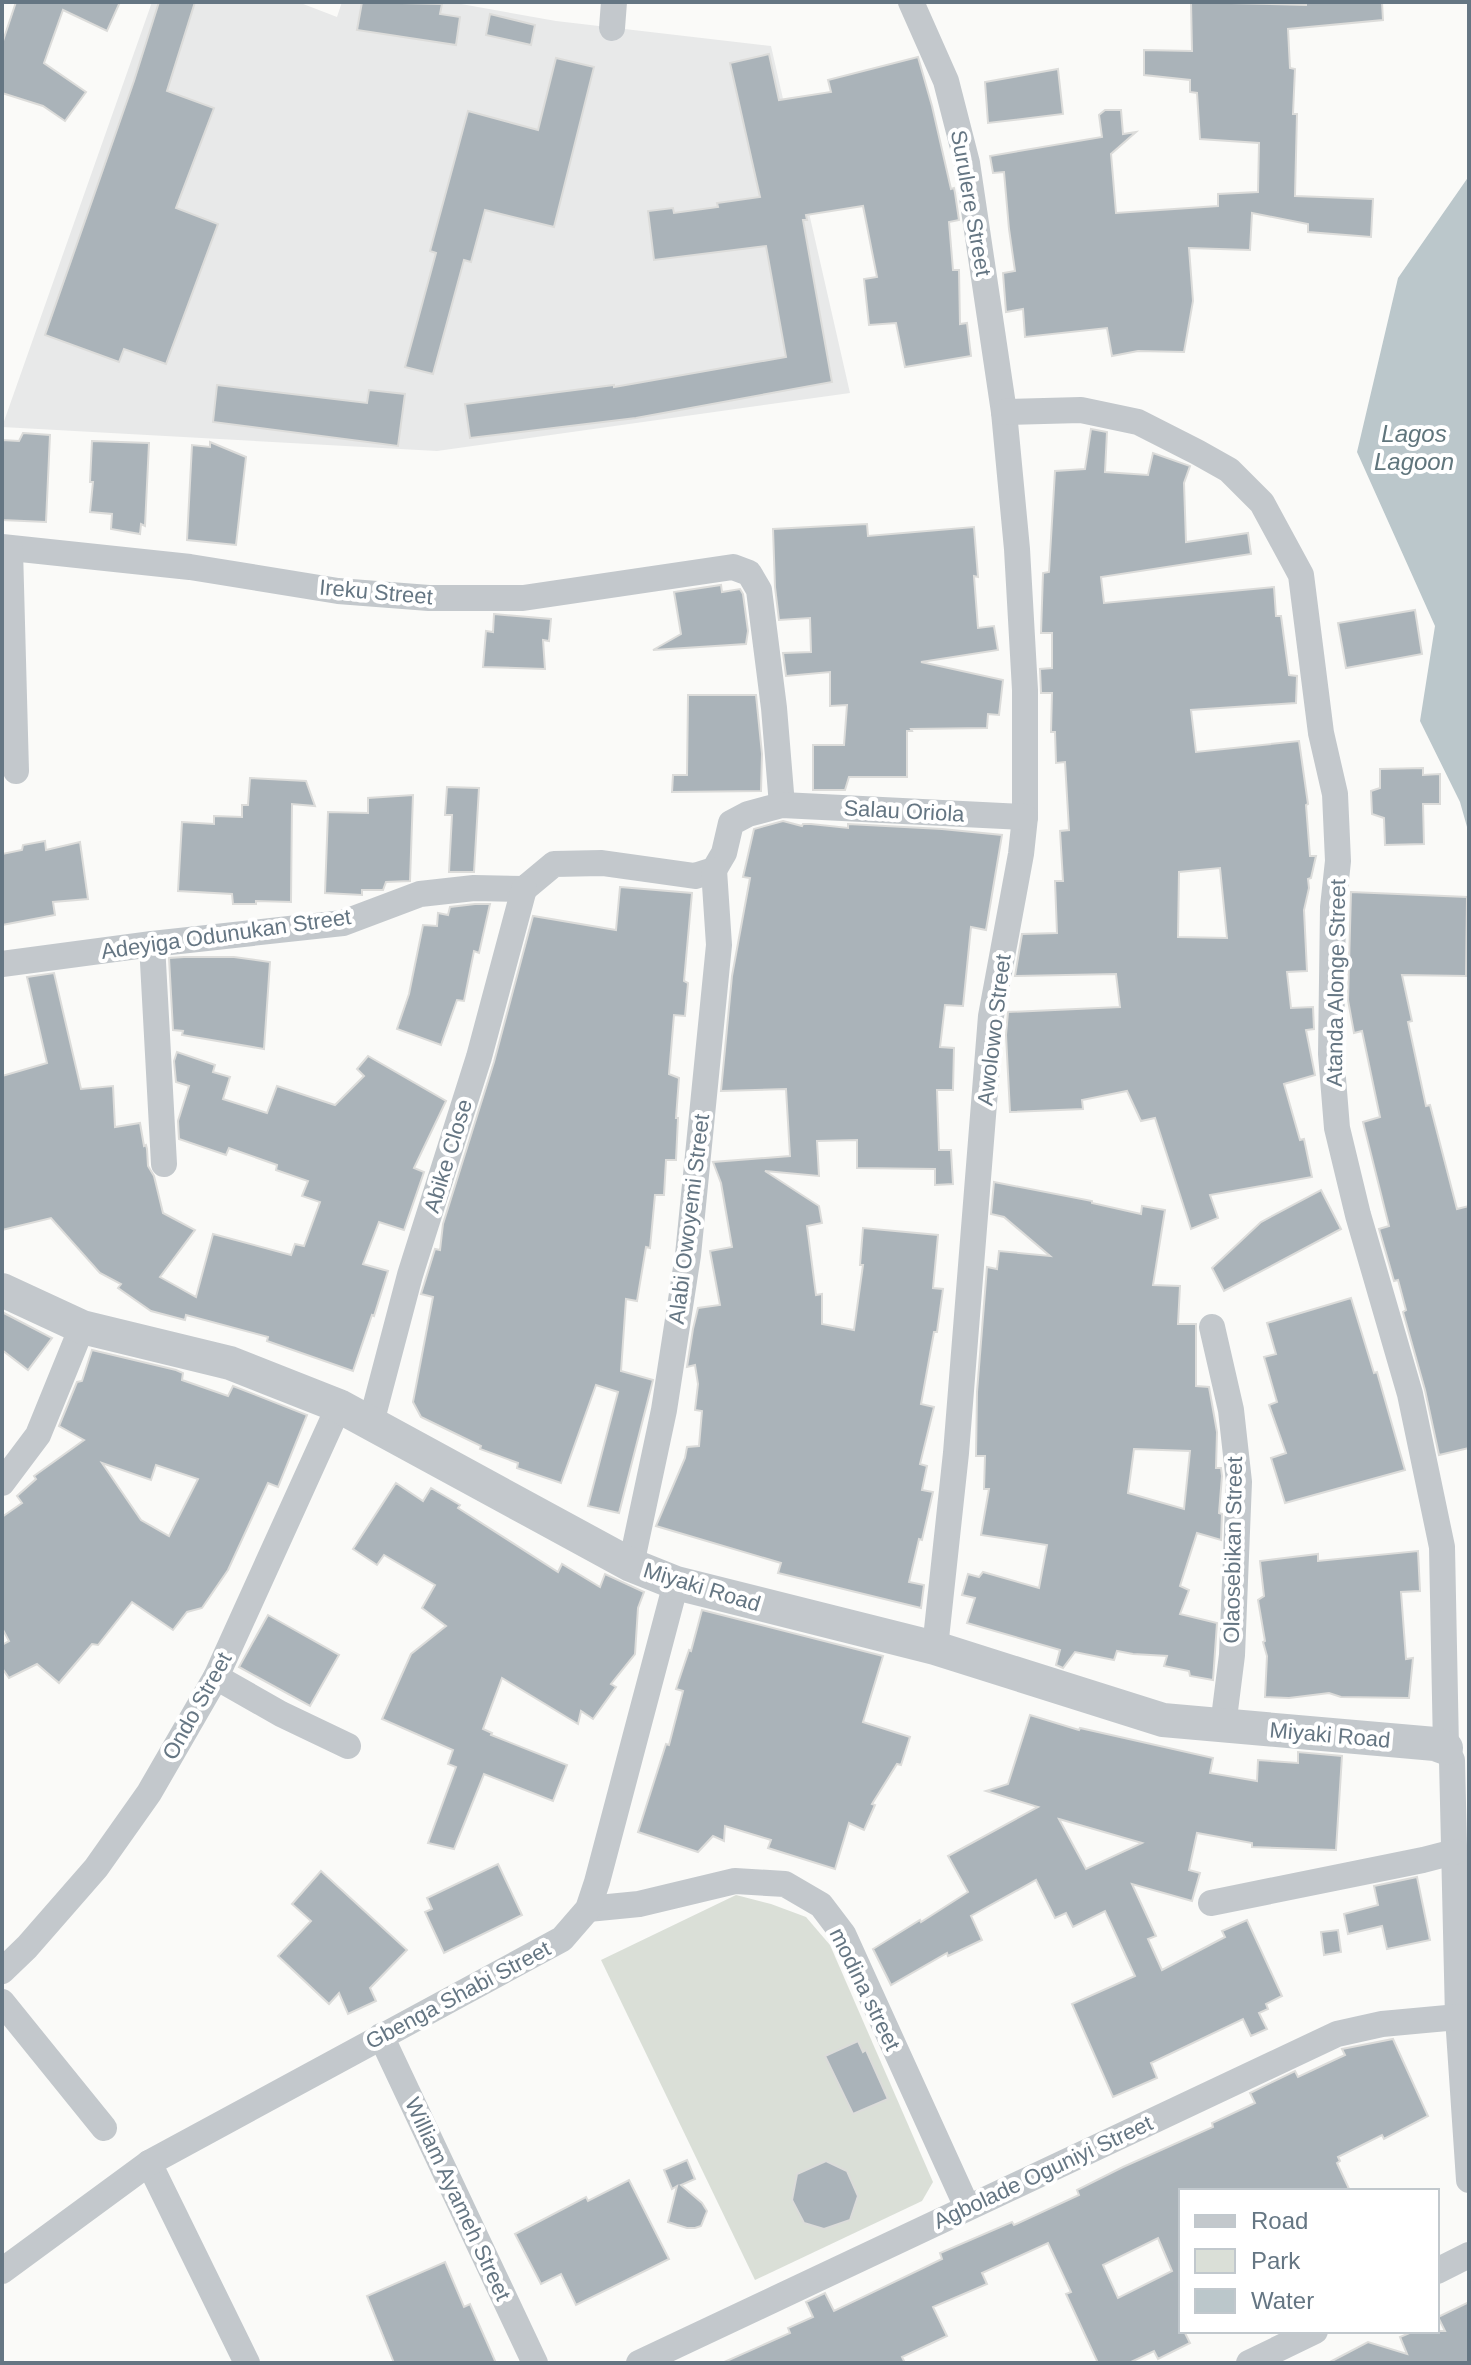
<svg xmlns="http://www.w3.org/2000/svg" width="1471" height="2365" viewBox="0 0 1471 2365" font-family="Arial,sans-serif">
<rect width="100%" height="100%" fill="#fafaf8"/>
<!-- built -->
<path fill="#e8e9e9" d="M152,2H298L337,17L342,2H450L556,21L771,46L850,393L437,451L2,427Z"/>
<!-- green -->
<path fill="#dadfd7" d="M736,1895L771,1904L806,1917L830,1945L933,2182L922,2201L755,2280L601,1960Z"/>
<!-- water -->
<path fill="#bbc7cb" d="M1469,176V834L1460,802L1420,721L1435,626L1357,452L1398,278Z"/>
<!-- building -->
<g fill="#aab3b9" stroke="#dcdcda" stroke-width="2" fill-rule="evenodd">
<path d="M16,2H120L107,31L63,10L44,63L86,92L65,121L43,106L2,93V44Z"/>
<path d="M159,2H195L167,91L214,108L176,208L218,224L166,364L124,349L119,362L45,335L134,81Z"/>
<path d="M362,2L442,4L440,14L460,17L456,45L357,30Z"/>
<path d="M1191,2L1306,5V2H1382L1383,20L1288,29L1290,68L1295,69L1293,114H1297L1295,196L1373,199L1371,237L1308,232V224L1252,213L1250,250L1189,248L1193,301L1184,352L1138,351L1112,356L1107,328L1025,337L1023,309L1006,312L1003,273L1015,271L1009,229L1004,172L993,173L990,156L1102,137L1099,115L1105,110H1121L1123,134L1136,132L1111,154L1116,213L1218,206V194L1258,192L1259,143L1200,139L1197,93L1190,92V80L1144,75V50L1192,51Z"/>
<path d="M490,14L535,25L531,45L486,35Z"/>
<path d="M769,54L779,100L831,92L828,80L918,57L932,106L951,189L954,188L955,193L959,220L949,222L953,270H959L960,324L967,323L971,356L905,367L896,323L869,325L864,279L877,277L863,206L806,215L807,220H803L832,382L636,418L470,438L465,404L614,385V387L786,357L766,246L654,260L648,211L673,208L674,213L718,207L717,203L760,197L730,63Z"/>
<path d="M556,58L594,67L554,227L485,210L471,262L464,260L433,374L405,367L436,253L430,251L468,111L538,130Z"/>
<path d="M1058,69L1063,114L988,123L985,82Z"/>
<path d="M217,385L367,403L369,390L405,394L398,446L213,422Z"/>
<path d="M1091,429L1107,432L1105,472L1148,475L1153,453L1190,466L1184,483L1186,542L1248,533L1251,554L1101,577L1104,603L1274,587L1276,616H1281L1289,675L1297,676L1296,703L1191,710L1196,752L1299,741L1308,804L1306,805L1310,856H1316L1311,878L1308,879L1309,888L1304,910L1307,971L1287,972L1291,1008L1313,1007L1314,1029L1306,1030L1315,1075L1284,1084L1300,1140L1304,1139L1312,1177L1210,1195L1218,1218L1191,1229L1155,1118L1141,1121L1127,1091L1082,1100L1083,1109L1010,1112L1006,1035L1008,1012L1120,1007L1116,974L1015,976L1022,934L1057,933L1055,881H1063L1060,831L1069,830L1065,762L1056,763L1055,732H1051L1052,693H1041L1040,669L1052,668V633H1041L1043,573L1049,572L1055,471L1085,469ZM1220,868L1227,938L1178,937L1179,872Z"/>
<path d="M23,433L50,435L46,522L2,520V440L19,441Z"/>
<path d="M92,441L149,443L145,526L141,524L140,534L111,529L112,514L90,512L93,482H90Z"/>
<path d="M210,442L246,457L236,545L187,540L192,445L210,447Z"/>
<path d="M867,524L868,536L974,527L978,577L974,576L978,628L994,626L998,650L921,662L1003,680L999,715L988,714L987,728L911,729L912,731H907V777H849L845,790H813V745H844L847,705L830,706V672L786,676L783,653L811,652L810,618L779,620L775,587L773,529Z"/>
<path d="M721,585L722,592L740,589L743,594L748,631L746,644L653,650L681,634L674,592Z"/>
<path d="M1415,610L1422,654L1346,668L1338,623Z"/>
<path d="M494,614L551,619L549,641L543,640L545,669L483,667L486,631L493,632Z"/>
<path d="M688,695H756L762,754L761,791L672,792L673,775H687Z"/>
<path d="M1423,768V775L1440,774V804H1423L1424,844L1385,845L1384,818L1372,814L1371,791L1380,788V769Z"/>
<path d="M250,778L306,781L315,806L292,804L291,902L256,901V904H233L232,894L178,891L182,822L214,824V816L242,817V805H248Z"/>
<path d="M447,787L479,788L474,872H449L452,815H445Z"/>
<path d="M413,795L410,881L386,882L383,890H362V895L325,893L328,812L368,813V798Z"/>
<path d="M783,821L802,826L803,824H811L848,828V824L942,829L1002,835L986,930L971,927L963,1006L945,1005L940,1047L954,1048L953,1090H937L939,1150H951L953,1184L935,1185V1169L857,1168V1140L817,1141L819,1176L765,1171L819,1206L822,1223L807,1226L816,1295L822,1294V1324L854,1330L863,1265H860L863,1228L938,1235L933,1288L943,1289L937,1332H934L921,1404L934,1407L920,1464L927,1466L922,1490L933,1492L922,1540L919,1539L909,1582L924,1585L921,1608L778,1573L781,1563L656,1526L685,1458L687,1447L699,1446L702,1411L695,1410L698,1384L695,1365L687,1367L693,1329L698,1308L720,1305L710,1251L732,1247L721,1183L713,1162L790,1156L786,1089L721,1091L732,976L750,878L743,877L754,829Z"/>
<path d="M45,841L46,850L80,842L88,899L53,902L55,915L2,925V854L22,850L23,845Z"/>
<path d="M620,887L692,893L684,981L688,983L685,1016L674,1015L669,1074L679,1078L676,1118H678L676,1160H666L664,1195H655L650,1248L646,1247L637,1301L626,1299L621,1371L653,1380L619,1513L588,1506L618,1392L596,1385L561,1483L517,1468L518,1463L480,1449L481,1446L421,1417L413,1402L433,1297L421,1294L435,1249L440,1250L443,1224L494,1062L533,916L616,930Z"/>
<path d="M1351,892L1467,897L1466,976L1402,975L1412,1021L1408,1022L1426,1106L1430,1105L1457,1209L1469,1206V1448L1439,1455L1425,1390L1403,1312L1406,1310L1398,1280L1394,1281L1379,1229L1389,1226L1363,1122L1380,1117L1362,1031L1354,1033L1348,1000Z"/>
<path d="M475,904H490L479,953L474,951L464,1001L457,1000L441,1045L397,1029L409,994L423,925L437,926L438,913L448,915L450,907Z"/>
<path d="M184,957H234L270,962L264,1049L182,1035L183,1031L173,1030L169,958Z"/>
<path d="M54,973L81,1089L113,1086L115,1127L140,1123L144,1146L146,1145L147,1149L148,1166L154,1176L163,1213L195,1230L160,1277L196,1297L213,1234L291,1255L295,1244L304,1246L320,1202L302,1196L308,1181L276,1170L277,1165L229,1148L226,1155L179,1139L178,1121L189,1086L176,1082L174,1061L177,1052L215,1065L213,1072L230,1077L223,1099L267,1113L277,1086L335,1105L364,1076L357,1069L368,1056L446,1101L414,1168L424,1172L404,1230L379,1222L363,1264L388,1271L374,1316L372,1315L353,1371L267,1341L268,1337L186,1315L185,1320L151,1311L118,1288L121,1284L100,1273L51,1218L2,1230V1076L47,1063L27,977Z"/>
<path d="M994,1182L1092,1201V1203L1141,1214L1142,1206L1165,1210L1153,1285L1180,1286L1178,1324H1196V1386L1209,1387L1217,1432L1216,1468H1221L1222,1476L1219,1513L1222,1514L1221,1540L1197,1533L1180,1586L1189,1590L1180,1614L1217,1623L1213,1680L1190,1676L1189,1671L1164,1666L1167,1656L1133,1654L1117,1651L1114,1660L1075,1652L1063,1668L1056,1665L1060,1650L967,1623L975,1598L962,1595L968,1574L979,1577L983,1572L1039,1588L1047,1545L981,1535L989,1489H984L985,1456H976L977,1392L987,1267L997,1269L999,1251L1050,1256L1004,1217L991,1214ZM1134,1449L1190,1451L1184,1509L1128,1493Z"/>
<path d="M1321,1190L1341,1229L1224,1291L1212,1268L1261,1222Z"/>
<path d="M1351,1298L1374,1373L1377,1372L1405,1470L1285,1503L1271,1458L1286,1453L1269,1405L1277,1402L1264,1357L1276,1354L1267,1323Z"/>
<path d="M2,1312L52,1338L28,1370L2,1350Z"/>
<path d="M92,1350L176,1370L183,1373L182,1380L228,1396L233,1386L307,1415L278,1487L268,1483L228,1570L202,1608L187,1612L173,1630L132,1602L98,1645L92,1644L59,1683L37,1664L9,1678L2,1668V1645L9,1641L2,1628V1517L22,1503L17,1496L36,1479L34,1476L84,1440L59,1426L77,1382L82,1381ZM102,1463L151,1480L156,1465L198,1479L169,1536L141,1520Z"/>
<path d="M396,1483L423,1501L431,1488L460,1505L458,1508L558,1572L562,1564L600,1587L605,1574L644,1592L638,1608L635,1654L611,1684L616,1687L593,1719L581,1711L578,1724L502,1678L483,1729L492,1733L491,1735L567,1765L553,1801L484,1774L454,1849L428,1843L456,1767L448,1764L453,1750L382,1719L411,1654L446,1626L422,1608L435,1585L384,1555L377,1565L353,1549Z"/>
<path d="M1418,1551L1420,1591L1401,1592L1406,1659L1413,1658L1409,1698L1341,1697L1329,1693L1289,1698L1265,1697L1267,1656L1263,1642L1265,1641L1258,1600L1264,1596L1260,1561L1318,1554V1561Z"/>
<path d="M702,1610L883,1656L863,1722L910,1737L901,1765L897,1764L872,1804L875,1805L864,1830L849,1823L835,1869L768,1848L771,1840L725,1826L724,1841L713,1836L698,1852L638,1832L666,1744L669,1745L683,1691L676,1689L689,1650L691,1651Z"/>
<path d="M268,1615L339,1655L310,1706L239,1667Z"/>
<path d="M1030,1715L1079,1730L1080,1728L1213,1758L1210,1773L1257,1781L1258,1760L1298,1763V1752L1342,1756L1336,1850L1252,1847V1843L1197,1833L1189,1870L1200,1873L1192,1901L1132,1884L1156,1936L1148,1939L1162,1970L1225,1937L1222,1931L1247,1920L1282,1996L1266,2004L1268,2009L1259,2013L1267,2029L1251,2036L1243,2019L1151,2063L1157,2078L1113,2097L1072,2004L1135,1976L1105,1911L1073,1927L1066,1913L1055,1918L1036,1880L971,1916L982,1940L948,1956L947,1953L891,1985L873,1949L920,1920L921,1922L968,1892L948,1856L1038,1807L986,1791L1008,1784ZM1059,1819L1142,1843L1086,1869Z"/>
<path d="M498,1864L522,1915L444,1953L425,1912L432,1909L427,1898Z"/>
<path d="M321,1871L407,1950L370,1988L376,2001L348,2014L339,1993L329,2004L278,1956L311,1921L292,1904Z"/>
<path d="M1417,1877L1430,1940L1387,1949L1382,1926L1348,1934L1344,1914L1378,1905L1374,1886Z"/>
<path d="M1338,1930L1341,1952L1324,1955L1321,1932Z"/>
<path d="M1393,2039L1428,2116L1384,2139L1382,2135L1338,2157L1340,2161L1337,2163L1350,2191H1181V2331H1184L1190,2343L1158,2359L1154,2351L1129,2363H1098L1066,2294L1071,2292L1048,2243L982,2273L987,2284L933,2307L947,2336L902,2357L905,2363H722L790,2333L788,2328L813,2317L806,2302L825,2293L834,2311L942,2259L940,2253L1012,2222L1014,2225L1079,2195L1077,2190L1123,2167L1213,2127L1212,2123L1255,2103L1250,2093L1295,2071L1298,2077L1345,2055L1342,2049ZM1158,2238L1172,2271L1118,2298L1103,2265Z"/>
<path d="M858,2041L863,2052L866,2050L888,2099L853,2114L825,2056Z"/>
<path d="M687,2160L695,2179L681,2185L702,2203L707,2211L701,2226L695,2228H687L668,2222L677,2186L672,2189L664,2170Z"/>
<path d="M826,2161L847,2171L858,2196L850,2220L824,2229L804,2223L792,2200L797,2174Z"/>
<path d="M629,2180L669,2259L576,2305L561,2274L541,2284L515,2234L586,2197L588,2201Z"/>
<path d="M445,2262L464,2307L470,2304L496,2363H394L367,2296Z"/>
<path d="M1469,2302V2363H1328L1368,2342L1407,2354L1400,2337L1414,2331H1445L1438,2317Z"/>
</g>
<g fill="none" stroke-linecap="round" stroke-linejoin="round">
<!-- minor -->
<g stroke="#c3c8cc" stroke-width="26">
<path d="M911,2L946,81L967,163L1004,412L1017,549L1025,690V817L1021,854L991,1016L956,1453L935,1648"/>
<path d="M612,28L614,2"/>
<path d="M1004,412L1081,410L1138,422L1197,452L1229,470L1262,503L1301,575L1321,733L1335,794L1338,861L1333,907L1331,1054L1337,1128L1358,1215L1410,1394L1442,1547L1446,1748L1452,1760L1458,2017L1469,2180"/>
<path d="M2,547L190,567L338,591L429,598H523L733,567L749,573L759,590L774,708L782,805"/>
<path d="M10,549L16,771"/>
<path d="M152,944L164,1164"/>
<path d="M2,964L152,944L343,923L420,894L474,888L524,889L554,864L602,863L695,876L714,870L724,853L731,823L748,814L782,805L1025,817"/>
<path d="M1212,1327L1231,1410L1239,1482L1232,1655L1223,1726"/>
<path d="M371,1423L410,1275L479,1057L524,889"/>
<path d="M2,1483L38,1435L82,1327"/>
<path d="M631,1565L664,1410L688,1255L719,945L714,870"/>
<path d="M216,1677L281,1714L348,1746"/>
<path d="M1211,1903L1423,1860L1454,1852"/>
<path d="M588,1909L639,1904L735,1881L785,1884L821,1905L843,1934L967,2207"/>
<path d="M2,1971L27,1947L96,1868L149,1793L216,1677L339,1406"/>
<path d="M2,2002L104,2128"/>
<path d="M381,2036L535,2363"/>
<path d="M149,2163L247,2363"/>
<path d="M2,2271L149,2163L562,1939L588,1909L597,1882L676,1583"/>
<path d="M1437,2271L1469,2255"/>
<path d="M639,2363L1337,2034L1382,2024L1458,2017"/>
<path d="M1249,2363L1315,2331"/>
</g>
<!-- tertiary -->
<path stroke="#c3c8cc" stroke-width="34" d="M2,1290L82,1327L230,1363L339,1406L631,1565L676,1583L935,1648L1163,1720L1435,1744L1446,1748"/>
</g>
<g text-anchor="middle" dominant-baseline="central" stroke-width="8" stroke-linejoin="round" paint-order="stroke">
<!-- street labels -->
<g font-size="22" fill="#657683" stroke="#fff">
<text transform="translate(971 203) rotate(80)">Surulere Street</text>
<text transform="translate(376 592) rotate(5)">Ireku Street</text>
<text transform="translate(904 811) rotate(3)">Salau Oriola</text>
<text transform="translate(226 934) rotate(-8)">Adeyiga Odunukan Street</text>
<text transform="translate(1336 983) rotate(-89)">Atanda Alonge Street</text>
<text transform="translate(994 1030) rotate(-83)">Awolowo Street</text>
<text transform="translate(448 1156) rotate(-73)">Abike Close</text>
<text transform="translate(689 1219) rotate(-83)">Alabi Owoyemi Street</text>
<text transform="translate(1233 1550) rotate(-89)">Olaosebikan Street</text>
<text transform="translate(702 1587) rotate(17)">Miyaki Road</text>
<text transform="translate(197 1706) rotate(-61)">Ondo Street</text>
<text transform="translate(1330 1735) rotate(5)">Miyaki Road</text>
<text transform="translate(865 1989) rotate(64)">modina street</text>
<text transform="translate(458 1995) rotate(-28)">Gbenga Shabi Street</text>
<text transform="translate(1043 2172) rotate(-25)">Agbolade Oguniyi Street</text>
<text transform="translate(458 2199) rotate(65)">William Ayameh Street</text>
</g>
<!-- water labels -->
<g font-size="24" font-style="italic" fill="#60757c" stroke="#fff">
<text x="1414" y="433">Lagos<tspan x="1414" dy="28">Lagoon</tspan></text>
</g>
</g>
<!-- border -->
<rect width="1471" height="2365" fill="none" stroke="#657683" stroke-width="8"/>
<!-- legend -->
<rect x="1179" y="2189" width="260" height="144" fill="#ffffff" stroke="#c1c8cd" stroke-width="2"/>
<rect x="1195" y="2215" width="40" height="12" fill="#c3c8cc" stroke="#c1c8cd" stroke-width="2"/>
<text x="1251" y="2229" font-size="24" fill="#657683">Road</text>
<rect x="1195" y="2249" width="40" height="24" fill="#dadfd7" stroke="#c1c8cd" stroke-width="2"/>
<text x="1251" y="2269" font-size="24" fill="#657683">Park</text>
<rect x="1195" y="2289" width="40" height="24" fill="#bbc7cb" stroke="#c1c8cd" stroke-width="2"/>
<text x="1251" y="2309" font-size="24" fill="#657683">Water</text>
</svg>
